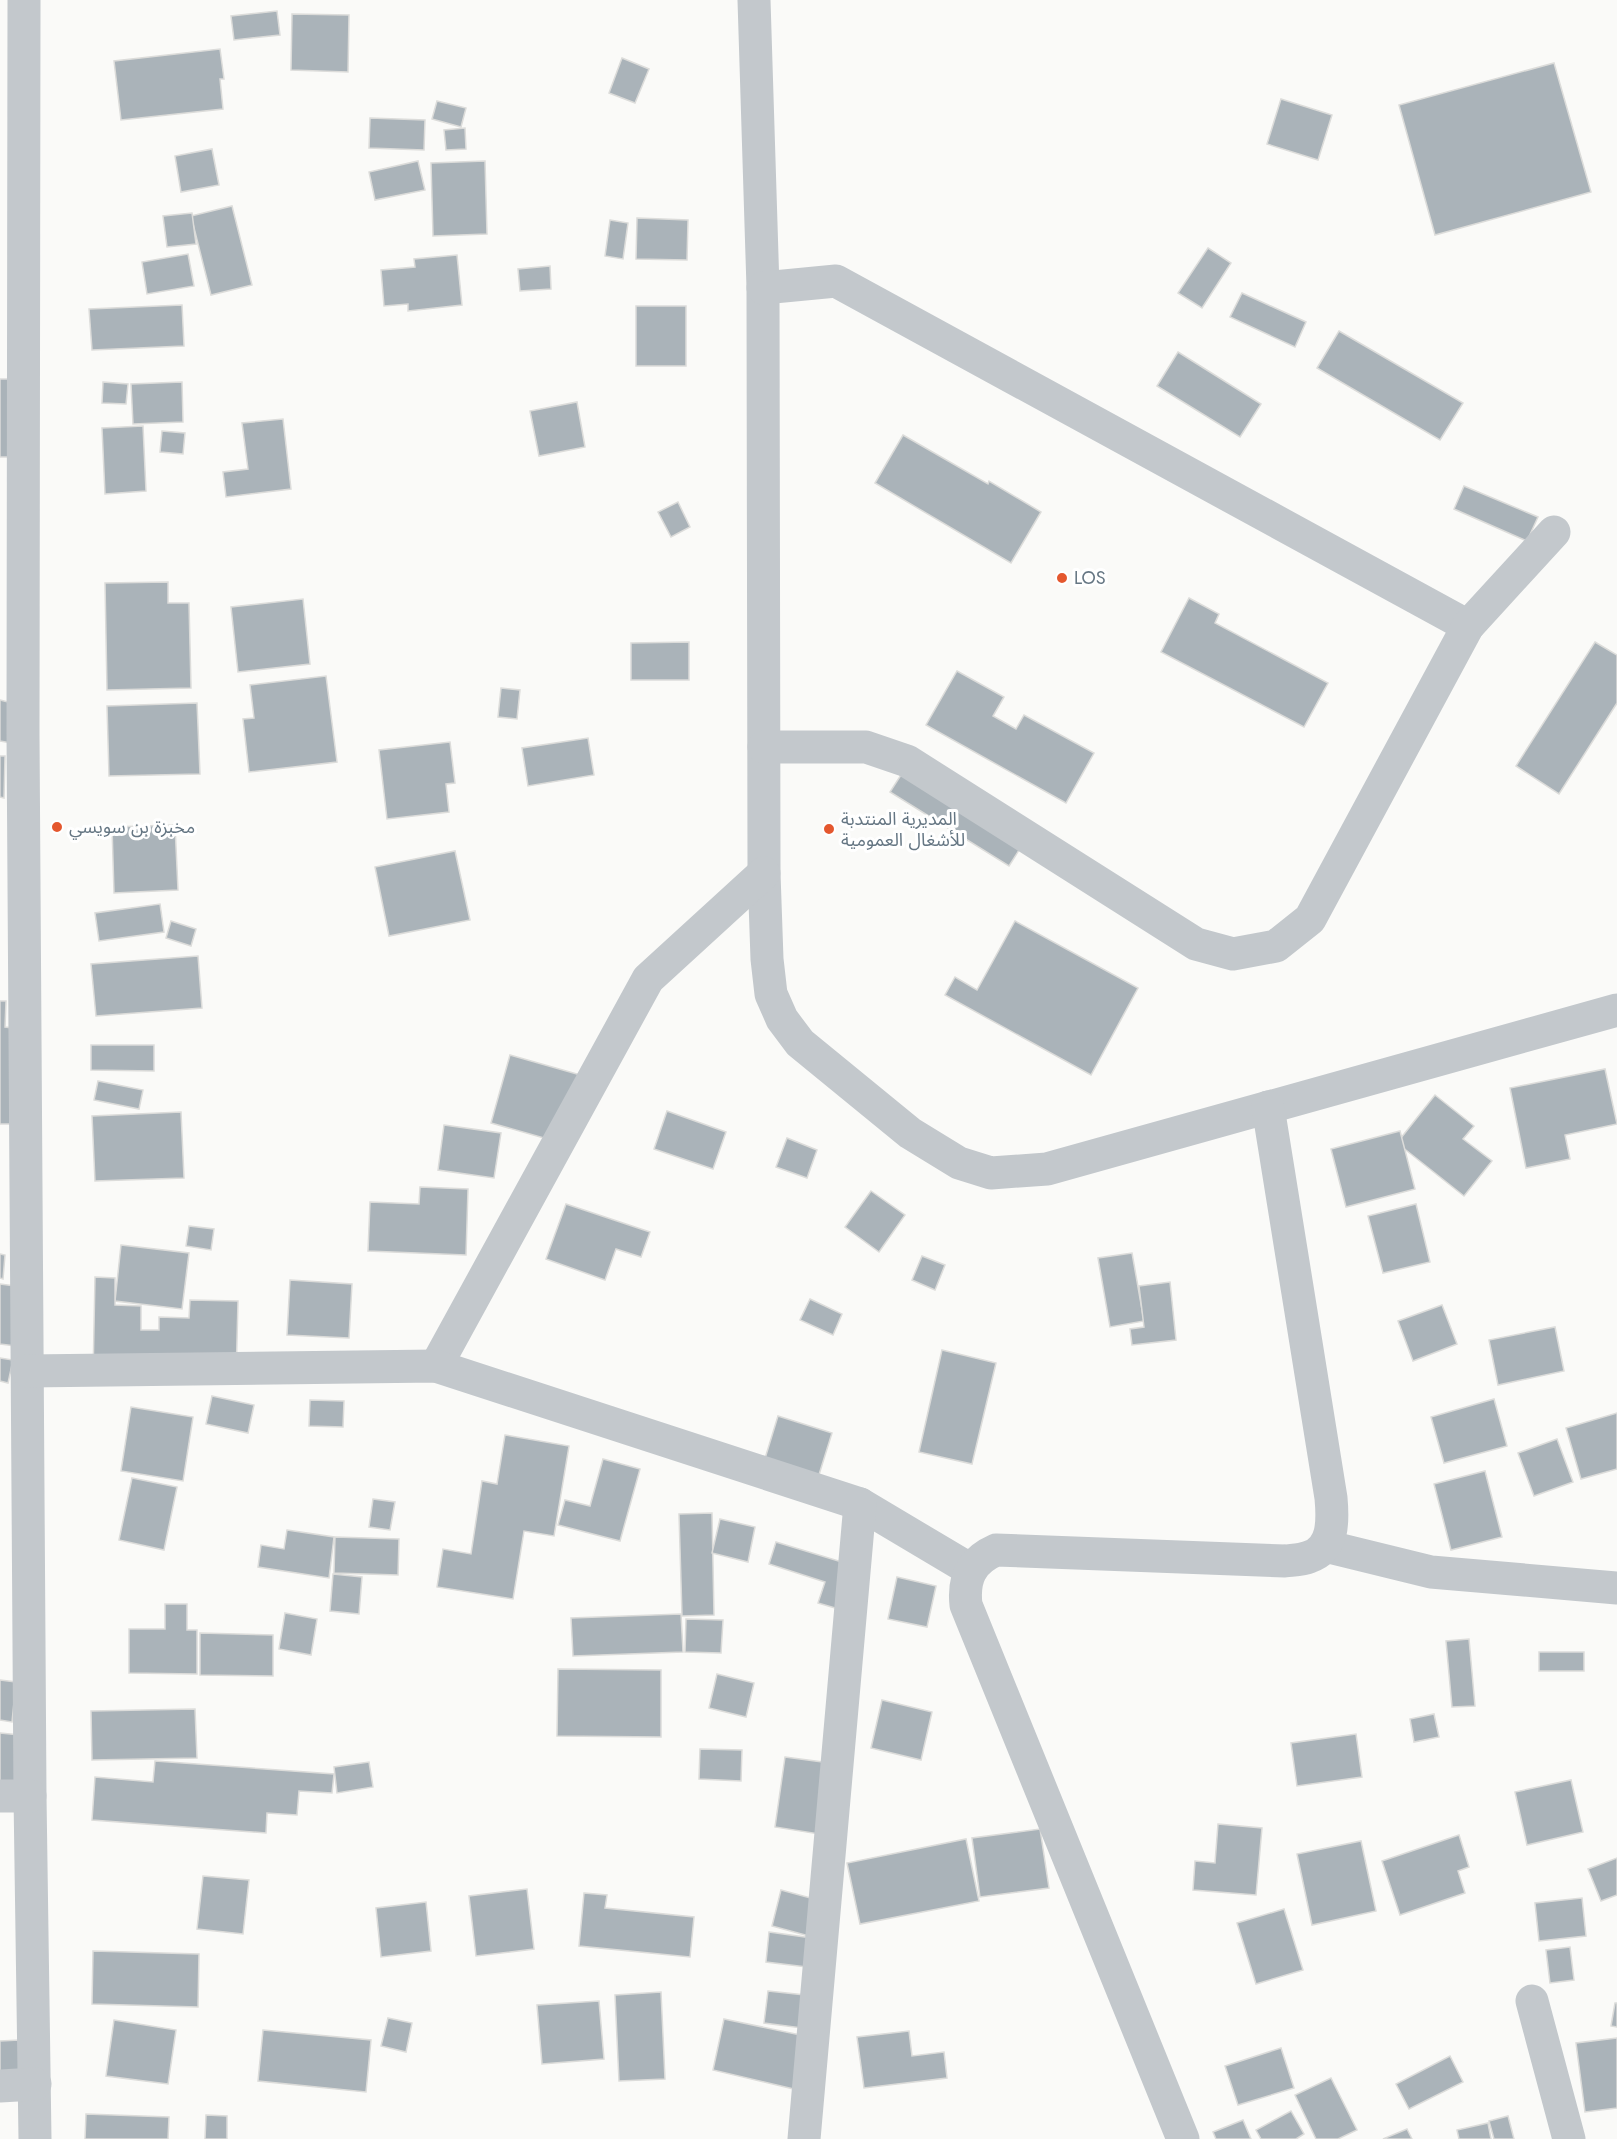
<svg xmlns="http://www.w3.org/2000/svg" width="1617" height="2139" viewBox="0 0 1617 2139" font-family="Jost,'Noto Sans Arabic',sans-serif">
<rect width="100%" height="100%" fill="#fafaf8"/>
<!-- building -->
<g fill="#aab3b9" stroke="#dcdcda" stroke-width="1.5">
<path d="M277,11L280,35L234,40L231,16Z"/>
<path d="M292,14L349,15L348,72L291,70Z"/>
<path d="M220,49L224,79H220L223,109L121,120L114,61Z"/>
<path d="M622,58L649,69L635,103L609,93Z"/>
<path d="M1554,63L1591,192L1435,235L1399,105Z"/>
<path d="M1281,99L1332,115L1318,160L1267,144Z"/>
<path d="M437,101L466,108L461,127L432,119Z"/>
<path d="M370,118L425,120L424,150L369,148Z"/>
<path d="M465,128L466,149L446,150L444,130Z"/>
<path d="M212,149L219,185L181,192L175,156Z"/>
<path d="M418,161L425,190L375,200L369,172Z"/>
<path d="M485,161L487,234L433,236L431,163Z"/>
<path d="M232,206L252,285L211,295L191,216Z"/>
<path d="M192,213L196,244L167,247L163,216Z"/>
<path d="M637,218L688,220L687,260L636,259Z"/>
<path d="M610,220L628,223L623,259L605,256Z"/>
<path d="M1208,248L1231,263L1202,308L1178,293Z"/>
<path d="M188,254L194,286L147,294L142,262Z"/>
<path d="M457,255L462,305L408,311V304L384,306L381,270L415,267L414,259Z"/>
<path d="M550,266L551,289L520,291L518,269Z"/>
<path d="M1242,293L1306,322L1295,347L1230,317Z"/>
<path d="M182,305L184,346L92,350L89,309Z"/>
<rect x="636" y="306" width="50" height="60"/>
<path d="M1339,331L1463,403L1440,440L1317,368Z"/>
<path d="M1178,352L1261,404L1240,437L1157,386Z"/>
<path d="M0,379H25L26,457H0Z"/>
<path d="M103,382L128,384L126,404L102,403Z"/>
<path d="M182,382L183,422L133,424L131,384Z"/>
<path d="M577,402L585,447L539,456L530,411Z"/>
<path d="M283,419L291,489L226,497L223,472L248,469L242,423Z"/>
<path d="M143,426L146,491L105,494L102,428Z"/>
<path d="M162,431L185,433L183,454L160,452Z"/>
<path d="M903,435L988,484L989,481L1041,512L1011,563L875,483Z"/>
<path d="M1464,486L1538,517L1527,541L1454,509Z"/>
<path d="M678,502L690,527L671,537L658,512Z"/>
<path d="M168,582V603H189L191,688L107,690L105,583Z"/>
<path d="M1189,598L1219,614L1215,623L1328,683L1304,727L1161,652Z"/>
<path d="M303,599L310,664L238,672L231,607Z"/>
<path d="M689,642V680H631V643Z"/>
<path d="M1595,642L1617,655V703L1559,794L1516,766Z"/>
<path d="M957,671L1004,697L993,716L1016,729L1024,715L1094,753L1066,803L926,725Z"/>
<path d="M326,676L337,762L249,772L243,719L254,718L250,685Z"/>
<path d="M501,688L520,690L517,719L498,717Z"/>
<path d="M0,700L24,706L16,744L0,741Z"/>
<path d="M197,703L200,774L109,776L107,706Z"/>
<path d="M588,738L594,775L528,786L522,748Z"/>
<path d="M450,742L455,783L446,784L449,812L387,819L379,750Z"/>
<path d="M0,756H5L4,798L0,797Z"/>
<path d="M910,761L1028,836L1009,866L890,792Z"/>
<path d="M175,825L178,890L114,893L112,827Z"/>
<path d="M455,851L470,920L389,936L375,867Z"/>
<path d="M160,904L164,932L99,941L95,913Z"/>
<path d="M171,921L196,929L191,946L166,938Z"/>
<path d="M1015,921L1138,988L1091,1075L945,995L955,977L977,990Z"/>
<path d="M198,956L202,1008L96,1016L91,964Z"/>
<path d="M0,1001H6L5,1027L13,1028L10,1124H0Z"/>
<path d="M91,1045H154V1071L91,1070Z"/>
<path d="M510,1055L584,1076L565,1144L491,1123Z"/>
<path d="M1605,1069L1617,1124L1565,1135L1570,1159L1526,1168L1510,1088Z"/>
<path d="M98,1081L143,1090L139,1109L94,1100Z"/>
<path d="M1435,1095L1474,1126L1463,1139L1492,1161L1464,1196L1397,1143Z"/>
<path d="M667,1111L726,1132L713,1169L654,1149Z"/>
<path d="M181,1112L184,1178L95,1181L92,1116Z"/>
<path d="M444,1125L501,1133L494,1178L438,1170Z"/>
<path d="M1400,1131L1415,1189L1346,1207L1331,1149Z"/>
<path d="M787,1138L817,1150L807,1178L776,1167Z"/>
<path d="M420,1187L468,1189L466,1255L368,1251L370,1202L419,1204Z"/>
<path d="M871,1191L905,1215L879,1252L845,1227Z"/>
<path d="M566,1204L650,1232L641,1257L616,1249L605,1280L546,1259Z"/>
<path d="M1416,1204L1430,1262L1383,1273L1368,1216Z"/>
<path d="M189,1226L214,1229L211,1250L186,1246Z"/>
<path d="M121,1245L189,1253L182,1309L115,1301Z"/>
<path d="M1132,1253L1144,1321L1110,1327L1098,1258Z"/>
<path d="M0,1254L5,1255L3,1279L0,1278Z"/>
<path d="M922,1256L945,1265L935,1290L912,1280Z"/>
<path d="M95,1277L115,1278V1305L141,1306V1330H159V1317L189,1318L190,1300L238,1301L236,1379L93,1376Z"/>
<path d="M290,1280L352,1284L349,1338L287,1335Z"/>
<path d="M1170,1282L1176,1340L1132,1345L1130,1329L1144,1327L1139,1286Z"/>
<path d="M0,1284L38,1289L31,1348L0,1344Z"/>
<path d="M810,1299L842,1314L833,1335L800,1320Z"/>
<path d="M1442,1305L1457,1344L1413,1361L1398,1321Z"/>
<path d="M1555,1327L1564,1371L1498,1385L1489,1340Z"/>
<path d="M942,1350L996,1363L972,1464L919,1452Z"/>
<path d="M0,1358L13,1360L8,1383L0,1381Z"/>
<path d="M212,1396L254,1405L248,1433L206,1424Z"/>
<path d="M1494,1399L1507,1446L1444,1463L1431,1417Z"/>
<path d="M310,1400L344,1401L343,1427L309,1426Z"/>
<path d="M131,1407L193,1417L183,1481L121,1471Z"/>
<path d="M1617,1413V1469L1581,1479L1566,1428Z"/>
<path d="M778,1416L832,1433L817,1481L763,1465Z"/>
<path d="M505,1435L569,1446L554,1536L524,1531L513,1599L437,1587L443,1549L471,1554L482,1481L497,1484Z"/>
<path d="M1557,1439L1573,1482L1534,1496L1518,1453Z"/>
<path d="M603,1459L640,1469L620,1541L558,1525L565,1500L590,1506Z"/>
<path d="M1485,1471L1502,1537L1451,1550L1434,1484Z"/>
<path d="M132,1478L177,1487L164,1550L119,1540Z"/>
<path d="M373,1499L395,1502L390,1530L369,1527Z"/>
<path d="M712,1513L714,1615L682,1616L679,1514Z"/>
<path d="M720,1519L755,1527L748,1562L712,1553Z"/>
<path d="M287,1530L334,1537L329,1578L258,1567L261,1545L284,1549Z"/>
<path d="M335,1537L399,1539L398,1575L334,1573Z"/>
<path d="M776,1542L855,1566L842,1610L818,1603L825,1582L769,1564Z"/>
<path d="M333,1574L362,1577L359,1614L330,1611Z"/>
<path d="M897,1577L936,1586L927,1627L888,1619Z"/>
<path d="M165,1604H187V1630H197V1674L129,1673V1629H165Z"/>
<path d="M285,1613L317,1619L311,1655L279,1649Z"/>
<path d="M681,1614L683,1652L573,1656L571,1618Z"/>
<path d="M686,1619L723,1620L721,1653L685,1652Z"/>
<path d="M200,1633L273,1635V1676L200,1675Z"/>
<path d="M1469,1639L1475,1706L1452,1707L1446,1641Z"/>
<rect x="1539" y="1652" width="45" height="19"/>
<path d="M558,1669L661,1670V1737L557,1736Z"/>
<path d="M717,1674L754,1683L746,1717L709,1708Z"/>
<path d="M0,1680L16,1682L12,1722L0,1720Z"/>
<path d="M882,1700L932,1712L921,1760L871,1748Z"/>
<path d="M195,1709L197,1758L92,1760L91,1711Z"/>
<path d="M1434,1714L1439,1737L1414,1742L1410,1719Z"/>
<path d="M0,1733L30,1736L23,1793L0,1791Z"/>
<path d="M1356,1734L1362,1777L1297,1786L1291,1743Z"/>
<path d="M700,1749L742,1750L741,1781L699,1779Z"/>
<path d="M785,1757L830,1763L819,1834L775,1827Z"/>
<path d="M155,1761L334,1774L332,1793L299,1791L297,1815L267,1813L266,1833L92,1820L95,1777L153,1782Z"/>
<path d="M369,1762L373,1787L337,1793L334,1767Z"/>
<path d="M1571,1780L1583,1832L1527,1845L1515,1792Z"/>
<path d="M1218,1824L1262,1828L1256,1895L1193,1890L1195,1861L1215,1863Z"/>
<path d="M1040,1829L1049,1888L980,1897L972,1838Z"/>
<path d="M1459,1835L1469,1867L1458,1871L1465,1893L1400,1915L1382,1861Z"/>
<path d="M966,1839L979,1901L860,1924L847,1863Z"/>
<path d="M1361,1841L1376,1911L1312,1925L1297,1854Z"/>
<path d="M1617,1858V1895L1601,1901L1588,1869Z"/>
<path d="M203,1876L249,1880L243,1934L197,1929Z"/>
<path d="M527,1889L534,1949L476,1956L469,1896Z"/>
<path d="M781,1890L818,1900L809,1936L772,1926Z"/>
<path d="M584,1893L607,1895L605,1908L694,1917L690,1957L579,1946Z"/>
<path d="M1582,1898L1586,1936L1539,1941L1535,1903Z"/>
<path d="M426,1902L431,1951L381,1957L376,1908Z"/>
<path d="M1284,1909L1303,1970L1256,1984L1237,1923Z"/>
<path d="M769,1932L819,1939L815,1968L766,1962Z"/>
<path d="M1570,1947L1574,1980L1550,1983L1546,1950Z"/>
<path d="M93,1951L199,1954L198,2007L92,2004Z"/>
<path d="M768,1991L805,1995L802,2028L764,2023Z"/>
<path d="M661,1992L665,2079L619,2081L615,1995Z"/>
<path d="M599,2001L604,2059L542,2064L537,2005Z"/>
<path d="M1615,2003H1617V2027L1611,2026Z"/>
<path d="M388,2018L412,2023L406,2052L381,2046Z"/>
<path d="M724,2019L810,2037L798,2090L713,2070Z"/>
<path d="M114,2020L176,2030L168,2084L106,2076Z"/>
<path d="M263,2030L371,2040L366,2092L258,2081Z"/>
<path d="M909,2031L912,2056L944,2052L947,2078L864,2088L857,2037Z"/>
<path d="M1617,2038V2108L1585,2112L1576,2043Z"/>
<path d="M19,2040L21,2087L0,2088V2041Z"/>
<path d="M1281,2048L1294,2088L1238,2105L1225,2066Z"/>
<path d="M1450,2056L1463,2082L1409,2109L1396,2084Z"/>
<path d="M1331,2078L1357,2130L1338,2139H1316L1295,2095Z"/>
<path d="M1291,2111L1304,2134L1296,2139H1261L1256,2130Z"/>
<path d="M86,2114L169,2117L168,2139H85Z"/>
<path d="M206,2115L227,2116V2139H205Z"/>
<path d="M1508,2116L1514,2139H1494L1489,2121Z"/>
<path d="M1243,2120L1251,2139H1216L1213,2132Z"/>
<path d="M1488,2123L1491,2139H1459L1457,2130Z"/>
<path d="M1407,2129L1412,2139H1383Z"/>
</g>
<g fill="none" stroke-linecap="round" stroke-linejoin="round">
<!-- minor -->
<g stroke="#c3c8cc" stroke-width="33">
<path d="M24,0L23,733L30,1796L35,2139"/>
<path d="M754,0L763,288L764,873L767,959L771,994L782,1019L800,1043L910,1133L959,1163L991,1173L1047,1169L1617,1010"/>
<path d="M763,288L836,281L1468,626"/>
<path d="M764,747H866L907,761L1196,944L1233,954L1276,946L1310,919L1468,626L1554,532"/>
<path d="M436,1366L648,979L764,873"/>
<path d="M27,1371L436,1366L860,1504L971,1570"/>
<path d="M1325,1546L1431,1572L1617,1588"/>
<path d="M0,1796H30"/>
<path d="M1532,2001L1569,2139"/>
<path d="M0,2086L35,2084"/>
<path d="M804,2139L860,1504"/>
<path d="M1183,2139L966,1605C963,1578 971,1561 996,1550L1285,1561C1293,1560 1302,1560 1309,1557C1334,1549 1333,1520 1331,1498L1268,1107"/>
</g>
</g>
<!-- markers -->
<g fill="#e4572e" stroke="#fff" stroke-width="2">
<circle cx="1062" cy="578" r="6"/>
<circle cx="57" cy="827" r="6"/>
<circle cx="829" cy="829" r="6"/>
</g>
<g text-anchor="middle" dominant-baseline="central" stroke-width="6" stroke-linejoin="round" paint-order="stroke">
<!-- poi labels -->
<g font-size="18" fill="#657683" stroke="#fff" text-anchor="start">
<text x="1074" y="578">LOS</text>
<text x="841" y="819">المديرية المنتدبة<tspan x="841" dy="21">للأشغال العمومية</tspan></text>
<text x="69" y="827">مخبزة بن سويسي</text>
</g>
</g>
</svg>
